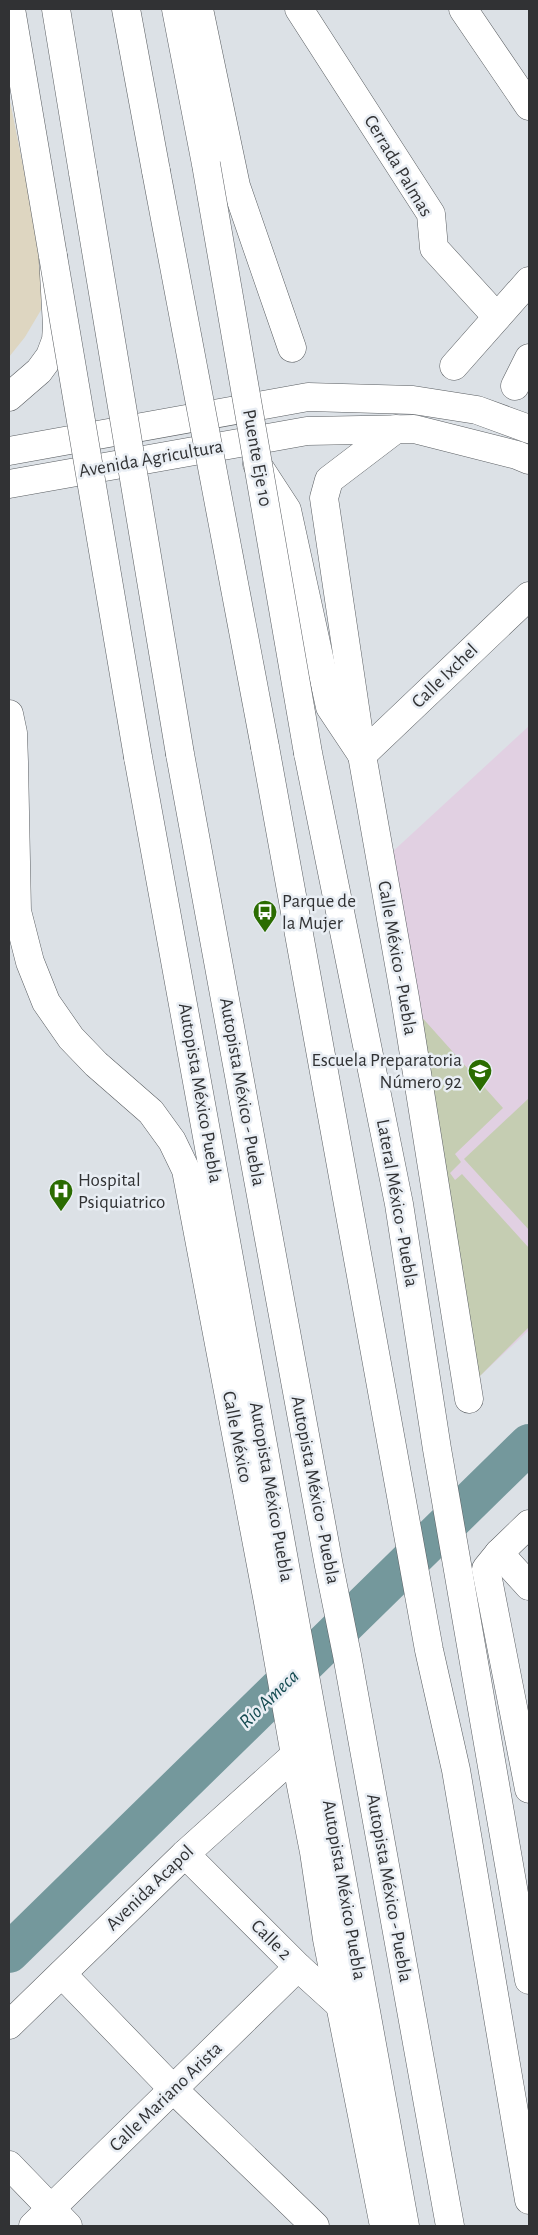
<svg xmlns="http://www.w3.org/2000/svg" width="538" height="2235" viewBox="0 0 538 2235" font-family="'Alegreya Sans',sans-serif">
<rect width="100%" height="100%" fill="#dce1e6"/>
<!-- industrial -->
<path fill="#ded6c1" d="M9,96L42,261L41,310L25,337L9,357Z"/>
<!-- education -->
<path fill="#e1d0e2" d="M529,726V1330L479,1377L390,854Z"/>
<!-- green -->
<g fill="#c5cdb2">
<path d="M419,1014L503,1108L455,1154L461,1162L450,1173L455,1180L462,1174L529,1248V1327L479,1377Z"/>
<path d="M529,1098V1230L464,1159Z"/>
</g>
<g fill="none" stroke-linecap="round" stroke-linejoin="round">
<!-- river -->
<path stroke="#74989c" stroke-width="40" d="M9,1953L529,1444"/>
<defs>
<g id="minor">
<path d="M199,9L236,186L292,348"/>
<path d="M299,9L431,214L434,248L497,317"/>
<path d="M463,9L529,106"/>
<path d="M454,366L529,281"/>
<path d="M515,386L529,358"/>
<path d="M396,429L329,480L324,498L362,755L405,998L469,1399"/>
<path d="M9,714L13,733L14,762L17,911L30,962L46,1002L71,1038L96,1064L151,1112L172,1141L186,1170L268,1602L295,1755L314,1852L327,1939L384,2226"/>
<path d="M362,755L529,596"/>
<path d="M529,1524L499,1553L486,1569L529,1789"/>
<path d="M499,1553L529,1586"/>
<path d="M185,1854L298,1967L340,2005L346,2007"/>
<path d="M62,1974L173,2089L315,2226"/>
<path d="M9,2025L185,1854L295,1755"/>
<path d="M9,2165L68,2226"/>
<path d="M33,2226L298,1967"/>
</g>
<g id="major">
<path d="M9,451L308,397L413,400L477,410L529,429"/>
<path d="M9,484L307,431L414,429L517,455L529,460"/>
</g>
<g id="highway">
<path d="M56,9L83,173"/>
<path d="M126,9L156,171"/>
<path d="M176,9L206,164"/>
<path d="M9,397L39,371L50,356L56,340L57,326L53,256L11,9"/>
<path d="M257,464L287,510L330,707L362,755"/>
<path d="M265,747L429,1650L456,1770L529,2200"/>
<path d="M308,753L399,1204L437,1449L529,1980"/>
<path d="M180,754L329,1566L347,1655L450,2226"/>
<path d="M138,757L405,2226"/>
</g>
</defs>
<!-- minor casing -->
<use href="#minor" stroke="#5a5e62" stroke-width="29"/>
<!-- major casing -->
<use href="#major" stroke="#5a5e62" stroke-width="29"/>
<!-- highway casing -->
<use href="#highway" stroke="#5a5e62" stroke-width="29"/>
<!-- minor -->
<use href="#minor" stroke="#fff" stroke-width="28"/>
<!-- major -->
<use href="#major" stroke="#fff" stroke-width="28"/>
<!-- highway -->
<use href="#highway" stroke="#fff" stroke-width="28"/>
<defs>
<g id="highway-bridge">
<path d="M206,164L308,753"/>
<path d="M156,171L265,747"/>
<path d="M83,173L180,754"/>
<path d="M53,256L138,757"/>
</g>
</defs>
<!-- highway-bridge casing -->
<use href="#highway-bridge" stroke="#5a5e62" stroke-width="29" stroke-linecap="butt"/>
<!-- highway-bridge -->
<use href="#highway-bridge" stroke="#fff" stroke-width="28"/>
</g>
<!-- icons -->
<defs>
<symbol id="bus-pin" viewBox="-11 -11 22 30"><path d="M0 17L-7.5 6A9.5 9.5 0 1 1 7.5 6Z" fill="#2b6c01" stroke="#e9eef4"/><path d="M-5-6H5V4H4V6H2V4H-2V6H-4V4H-5ZM-3.5-4V0h7V-4ZM-3.5 1.2v1.5H-2V1.2ZM2 1.2v1.5H3.5V1.2Z" fill="#fff"/></symbol>
<symbol id="school-pin" viewBox="-11 -11 22 30"><path d="M0 17L-7.5 6A9.5 9.5 0 1 1 7.5 6Z" fill="#2b6c01" stroke="#e9eef4"/><path d="M0-5L7-2L0 1L-7-2ZM-4 1L0 2.5L4 1V4Q0 6-4 4Z" fill="#fff"/></symbol>
<symbol id="hospital-pin" viewBox="-11 -11 22 30"><path d="M0 17L-7.5 6A9.5 9.5 0 1 1 7.5 6Z" fill="#2b6c01" stroke="#e9eef4"/><path d="M-5-5h3v3.5h4V-5h3V5h-3V1.5h-4V5h-3Z" fill="#fff"/></symbol>
</defs>
<g fill-rule="evenodd">
<use href="#bus-pin" x="251" y="898" width="28" height="38"/>
<use href="#school-pin" x="466" y="1057" width="28" height="38"/>
<use href="#hospital-pin" x="47" y="1177" width="28" height="38"/>
</g>
<g text-anchor="middle" dominant-baseline="central" stroke-width="5" stroke-linejoin="round" paint-order="stroke">
<!-- street labels -->
<g font-size="19" fill="#313234" stroke="#e9eef4">
<text transform="translate(398 166) rotate(59)">Cerrada Palmas</text>
<text transform="translate(257 458) rotate(80)">Puente Eje 10</text>
<text transform="translate(151 459) rotate(-10)">Avenida Agricultura</text>
<text transform="translate(445 676) rotate(-44)">Calle Ixchel</text>
<text transform="translate(397 958) rotate(80)">Calle México - Puebla</text>
<text transform="translate(242 1092) rotate(80)">Autopista México - Puebla</text>
<text transform="translate(200 1093) rotate(80)">Autopista México Puebla</text>
<text transform="translate(397 1203) rotate(80)">Lateral México - Puebla</text>
<text transform="translate(237 1437) rotate(79)">Calle México</text>
<text transform="translate(315 1490) rotate(79)">Autopista México - Puebla</text>
<text transform="translate(271 1492) rotate(80)">Autopista México Puebla</text>
<text transform="translate(150 1888) rotate(-44)">Avenida Acapol</text>
<text transform="translate(389 1888) rotate(80)">Autopista México - Puebla</text>
<text transform="translate(344 1890) rotate(80)">Autopista México Puebla</text>
<text transform="translate(271 1940) rotate(45)">Calle 2</text>
<text transform="translate(166 2097) rotate(-44)">Calle Mariano Arista</text>
</g>
<!-- poi labels -->
<g font-size="19" fill="#313234" stroke="#e9eef4" text-anchor="start">
<text x="282" y="901">Parque de<tspan x="282" dy="22">la Mujer</tspan></text>
<text x="462" y="1060" text-anchor="end">Escuela Preparatoria<tspan x="462" dy="22">Número 92</tspan></text>
<text x="78" y="1180">Hospital<tspan x="78" dy="22">Psiquiatrico</tspan></text>
</g>
<!-- water labels -->
<g font-size="20" font-style="italic" fill="#154b51" stroke="#e9eef4">
<text transform="translate(269 1699) rotate(-44)">Río Ameca</text>
</g>
</g>
<!-- border -->
<rect width="538" height="2235" fill="none" stroke="#313234" stroke-width="20"/>
</svg>
